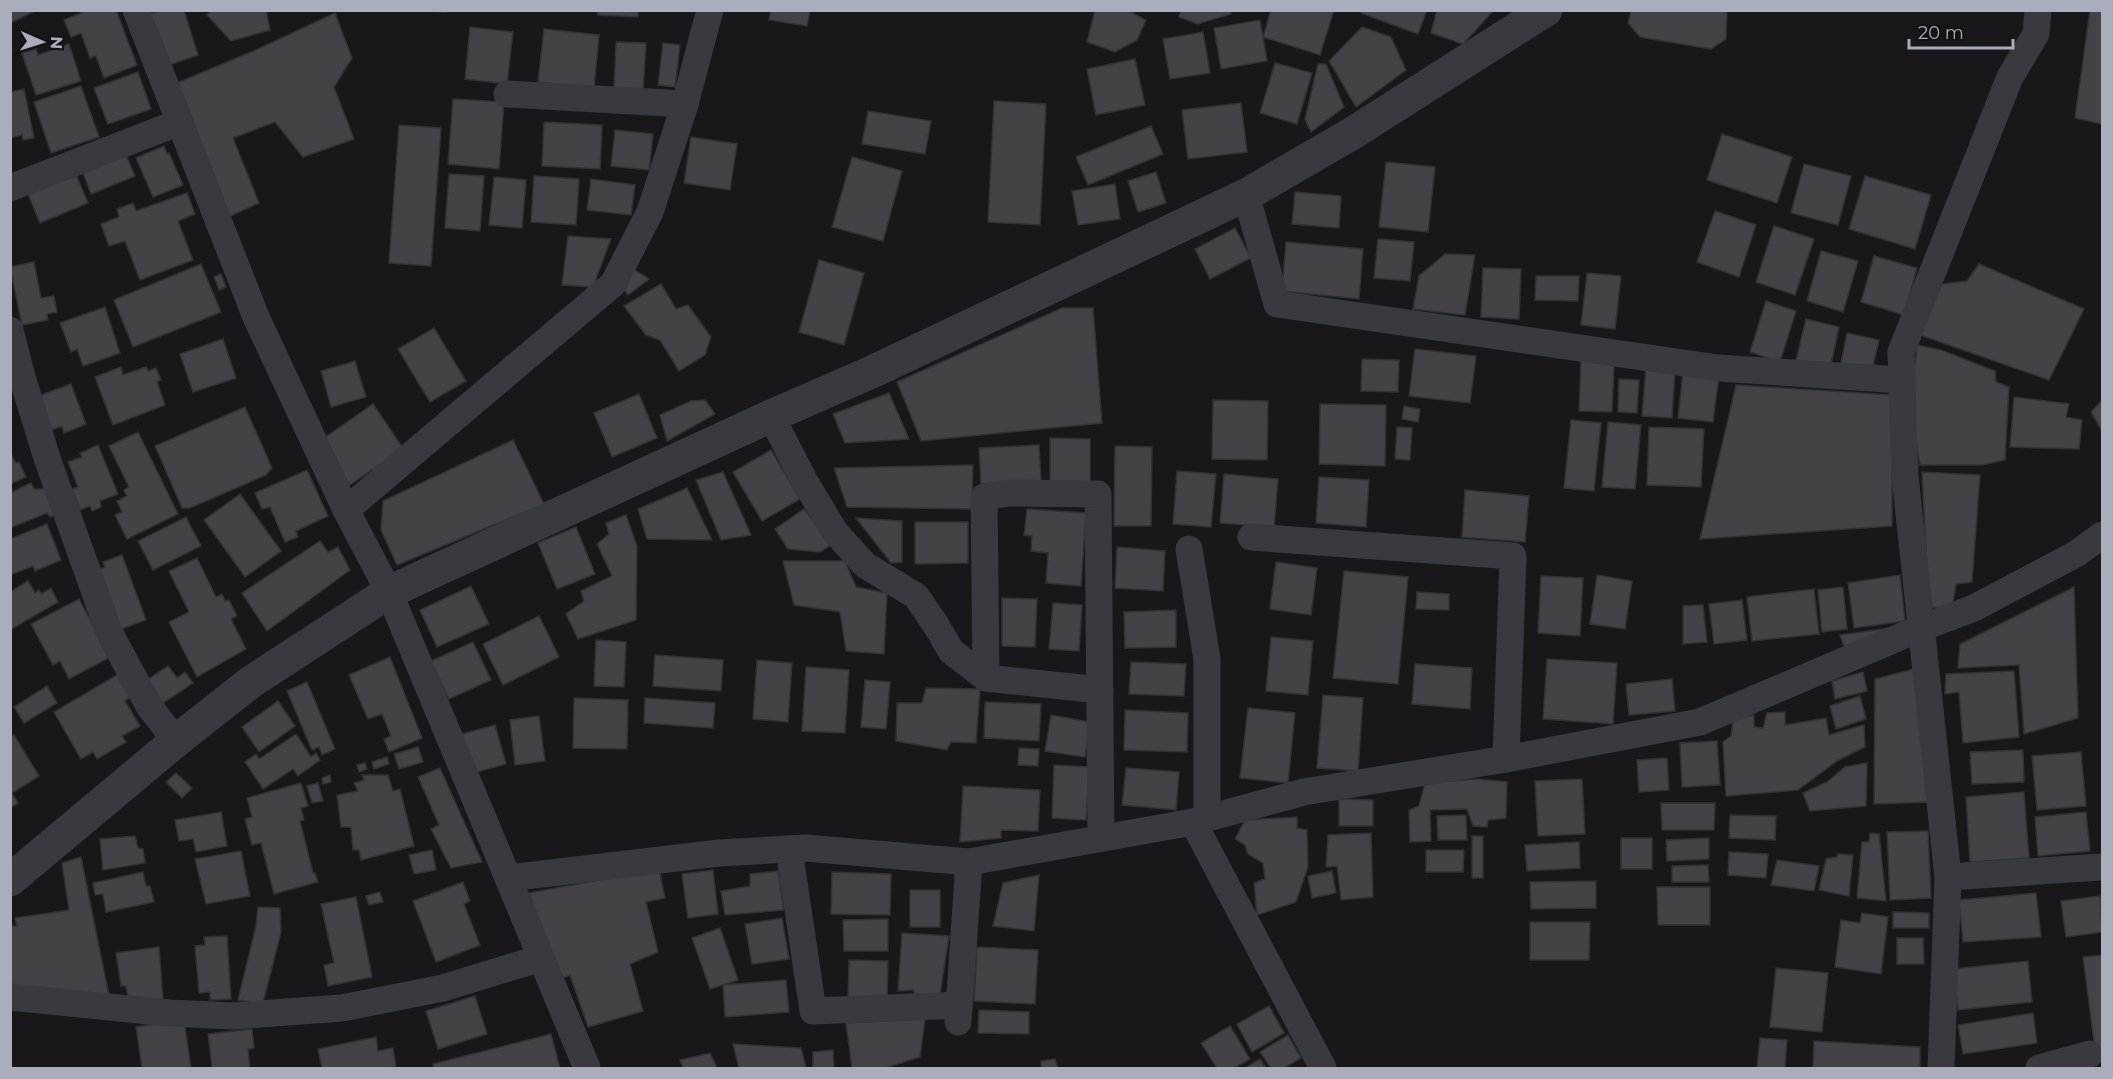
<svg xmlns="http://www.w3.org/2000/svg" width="2113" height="1079" viewBox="0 0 2113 1079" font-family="Montserrat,sans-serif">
<rect width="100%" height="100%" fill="#18181a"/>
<!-- building -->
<g fill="#424247" stroke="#323236" stroke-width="1.5">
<path d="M10,10H37L10,23Z"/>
<path d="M88,10H116L137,65L104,78L96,56L90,58L81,33L71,37L64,20Z"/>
<path d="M162,10H184L198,55L166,66L150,14Z"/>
<path d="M211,10H266L270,30L231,41L207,15Z"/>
<path d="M402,10H452L446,12Z"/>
<path d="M597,10H638V17L598,15Z"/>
<path d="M771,10H810L807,26L769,20Z"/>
<path d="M1095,10H1127L1146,20L1137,40L1115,52L1087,42Z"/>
<path d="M1181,10H1231V14L1198,24L1179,17Z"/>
<path d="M1271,10H1334L1320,55L1263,37Z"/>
<path d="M1362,10H1427L1418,34L1361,13Z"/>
<path d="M1437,10H1494L1463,44L1431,33Z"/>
<path d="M1631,10H1727L1726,39L1711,49L1640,37L1628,23Z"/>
<path d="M2090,10H2102V124L2075,118Z"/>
<path d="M335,13L352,58L334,87L354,139L303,157L275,122L233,138L259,203L228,217L177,83L258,49Z"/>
<path d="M1260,20L1267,61L1221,69L1214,28Z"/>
<path d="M470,27L513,32L507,84L465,79Z"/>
<path d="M1362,27L1391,37L1406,70L1356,107L1329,61Z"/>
<path d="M544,29L599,35L594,88L538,82Z"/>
<path d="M1203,32L1210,73L1170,79L1163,39Z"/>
<path d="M616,42L646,43L643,92L614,90Z"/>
<path d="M663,43L680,45L675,87L658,85Z"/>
<path d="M69,44L81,81L36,95L22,53L36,49L38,55Z"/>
<path d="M1135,59L1145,105L1096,115L1087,69Z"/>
<path d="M1275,63L1312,73L1297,124L1260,113Z"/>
<path d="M1318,64H1326L1344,107L1311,132L1305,119Z"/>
<path d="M138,72L151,109L108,124L94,88Z"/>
<path d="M81,86L99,137L51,153L34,102Z"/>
<path d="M24,89L34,138L23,140L22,135L10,138V92Z"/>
<path d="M453,99L504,102L499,169L448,164Z"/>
<path d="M994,101L1046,104L1040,225L988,222Z"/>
<path d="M1241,103L1247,152L1188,159L1182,110Z"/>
<path d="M868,111L931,121L925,154L862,144Z"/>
<path d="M544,122L602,125L600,169L542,166Z"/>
<path d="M399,125L441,128L431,266L389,263Z"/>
<path d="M1151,126L1163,154L1088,185L1076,157Z"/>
<path d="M615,130L653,134L649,170L611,166Z"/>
<path d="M1722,134L1792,157L1777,203L1707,180Z"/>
<path d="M691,137L737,144L730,190L684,183Z"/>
<path d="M164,146L167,154L169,153L183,185L153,197L136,158Z"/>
<path d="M126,155L135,176L91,194L83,173Z"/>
<path d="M852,157L902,171L883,241L832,227Z"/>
<path d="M1386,162L1435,167L1428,232L1379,227Z"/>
<path d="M1804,164L1851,176L1838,225L1791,213Z"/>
<path d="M75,172L88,203L40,223L27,192Z"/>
<path d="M1156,172L1166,203L1138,212L1128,181Z"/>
<path d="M449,174L484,176L480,231L445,228Z"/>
<path d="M534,176L579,179L576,225L531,222Z"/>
<path d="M1865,176L1931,195L1915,249L1849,229Z"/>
<path d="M494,177L526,180L522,228L489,225Z"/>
<path d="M591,179L635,185L631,215L587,210Z"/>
<path d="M1115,184L1120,219L1078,225L1072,191Z"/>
<path d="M1295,192L1341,196L1339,228L1292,224Z"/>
<path d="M187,193L195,214L178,221L193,260L140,280L125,241L109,246L101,224L119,217L117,209L133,203L136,211Z"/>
<path d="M1715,211L1756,225L1739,277L1697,262Z"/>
<path d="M1774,226L1814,239L1795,295L1756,282Z"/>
<path d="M1235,228L1251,258L1210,279L1195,249Z"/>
<path d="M568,236L611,239L593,287L562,285Z"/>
<path d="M1378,239L1414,242L1410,281L1374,278Z"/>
<path d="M1286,242L1363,249L1359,299L1282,291Z"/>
<path d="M1821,251L1858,261L1843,312L1807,301Z"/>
<path d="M1445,254L1475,255L1465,315L1413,309L1419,276Z"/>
<path d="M1874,256L1917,268L1904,315L1861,302Z"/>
<path d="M819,260L864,273L844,345L799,332Z"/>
<path d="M34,262L41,298L54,296L57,312L47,314L48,320L22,325L10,267Z"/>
<path d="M201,264L221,312L133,347L114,300Z"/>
<path d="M1979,264L2084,309L2049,380L1917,334L1942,284L1967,281Z"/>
<path d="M630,267L649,279L628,295L620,284Z"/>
<path d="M1483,268L1521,269L1519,319L1481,317Z"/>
<path d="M1587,273L1621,276L1615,329L1581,325Z"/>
<path d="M221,274L226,287L219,290L214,277Z"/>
<path d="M1536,276H1579L1578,301L1535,300Z"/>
<path d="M661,284L676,309L688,305L711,337L705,355L679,371L660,340L646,335L624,306Z"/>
<path d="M1766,301L1796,311L1780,362L1750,352Z"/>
<path d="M105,307L120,353L83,366L77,349L71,352L60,323Z"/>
<path d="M1062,308H1093L1102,423L921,441L897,382Z"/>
<path d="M1806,319L1839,327L1830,369L1796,361Z"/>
<path d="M434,328L466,381L430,402L398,349Z"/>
<path d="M1847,333L1879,340L1872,370L1841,363Z"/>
<path d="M223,339L236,378L193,392L180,354Z"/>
<path d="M1917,345L1941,350L1995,371L1996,382L2009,387L2005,460L1982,465H1920L1910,410Z"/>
<path d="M1415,349L1476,356L1470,403L1409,396Z"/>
<path d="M1362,359L1399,360L1398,392L1361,391Z"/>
<path d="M355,361L366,397L331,407L321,371Z"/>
<path d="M1581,361L1614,363L1612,412L1579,411Z"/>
<path d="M121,367L123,375L146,367L148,371L156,368L161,380L157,382L165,405L113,425L95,377Z"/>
<path d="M1646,367L1675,369L1672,418L1642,416Z"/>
<path d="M1683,371L1719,375L1713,422L1678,418Z"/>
<path d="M1619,379L1639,380L1637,413L1618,412Z"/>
<path d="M71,384L86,424L64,433L62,426L46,432L33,398Z"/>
<path d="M1736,385L1892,395V526L1700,539Z"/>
<path d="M889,393L909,439L845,443L833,414Z"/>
<path d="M639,394L657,438L612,457L594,413Z"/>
<path d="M2014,397L2069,404L2066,417L2082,420L2079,449L2010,447Z"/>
<path d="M705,400L715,414L667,441L660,415L691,401Z"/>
<path d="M1213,400L1268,401L1267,460L1212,459Z"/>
<path d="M2102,400V431L2091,412Z"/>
<path d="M373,404L403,448L350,485L320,441Z"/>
<path d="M1320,404L1386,405L1385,466L1319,464Z"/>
<path d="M1404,406L1420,409L1418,422L1402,419Z"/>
<path d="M245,407L272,468L266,475L190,508H182L155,446Z"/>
<path d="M1571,420L1601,423L1594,491L1564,488Z"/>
<path d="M1608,422L1641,425L1635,489L1602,487Z"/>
<path d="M1397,427L1412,428L1410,460L1395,459Z"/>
<path d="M1649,427L1704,429L1701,487L1647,485Z"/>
<path d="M138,432L178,514L127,539L115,515L122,512L117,501L127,496L124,490L129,487L109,446Z"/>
<path d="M1050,438L1090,439V482H1050Z"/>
<path d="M513,440L544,504L397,565L381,530L383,501Z"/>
<path d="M98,445L118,494L100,501L101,507L92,511L90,506L80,510L72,489L78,487L68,462L82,457L80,453Z"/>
<path d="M1039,445L1041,481L981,484L979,448Z"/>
<path d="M1115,446L1152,447L1151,526H1114Z"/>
<path d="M771,450L800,499L762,521L733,472Z"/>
<path d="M10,456H12L16,463L19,462L26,477L10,484Z"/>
<path d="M973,465L972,509L847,507L834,468Z"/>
<path d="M307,470L328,516L296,531L298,537L285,542L270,507L262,509L255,493Z"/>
<path d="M1177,471L1216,474L1211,527L1173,524Z"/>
<path d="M723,472L751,535L721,540L696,480Z"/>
<path d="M1922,472L1980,475L1972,582L1956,584L1952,608L1929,607Z"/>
<path d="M1224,474L1278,479L1274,527L1220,523Z"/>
<path d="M1319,477L1369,480L1366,527L1316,523Z"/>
<path d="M31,483L34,489H49L59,514L50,517L47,513L10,528V493Z"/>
<path d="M687,488L712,540L647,539L638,509Z"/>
<path d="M1465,490L1529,496L1525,542L1462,537Z"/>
<path d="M240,494L281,551L245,577L204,520Z"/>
<path d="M804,509L831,545L820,552L788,549L775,529Z"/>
<path d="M1027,509L1086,513L1081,586L1046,583L1048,553L1031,551L1032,536L1024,535Z"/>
<path d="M626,515L637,546L636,620L578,639L566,614L584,601L581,591L612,576L597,544L609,534L606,523Z"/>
<path d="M186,517L201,546L153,570L138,541Z"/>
<path d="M856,518L902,521V562L891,563Z"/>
<path d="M915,522H968V563L915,564Z"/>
<path d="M47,524L61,560L35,571L33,566L10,575V539Z"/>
<path d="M576,527L595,574L557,589L538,543Z"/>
<path d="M320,541L328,552L338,547L350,570L267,631L242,593Z"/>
<path d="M1117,547L1165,551L1163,591L1115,588Z"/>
<path d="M122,555L146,620L121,629L100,569L105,567L103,562Z"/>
<path d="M197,558L216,597L222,594L225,601L229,600L237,616L231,619L246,649L197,677L169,622L189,612L169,571Z"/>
<path d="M783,561H845L856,587L887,593L884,654L846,651L840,612L794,605Z"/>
<path d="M1276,562L1317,568L1311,615L1270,609Z"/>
<path d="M1344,571L1408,577L1398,684L1333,678Z"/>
<path d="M1597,575L1632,581L1625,629L1590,624Z"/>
<path d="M1900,575L1905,621L1854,628L1848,583Z"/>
<path d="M1541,576L1583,578L1580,636L1538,633Z"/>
<path d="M28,581L35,593L39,590L41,594L51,588L58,602L10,630V592Z"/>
<path d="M471,586L489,624L437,647L420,610Z"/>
<path d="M1843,587L1847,629L1822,632L1818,590Z"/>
<path d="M2074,587L2078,718L2024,734L2019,665L1958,668L1960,644Z"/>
<path d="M1814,589L1819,634L1752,641L1747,597Z"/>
<path d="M1417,592L1449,594V610L1416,609Z"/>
<path d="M1002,598L1037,599L1035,647L1002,646Z"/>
<path d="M79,599L110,657L69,679L60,661L53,665L31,624Z"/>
<path d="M1742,600L1747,640L1714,644L1709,604Z"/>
<path d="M1053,603L1082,605L1079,651L1049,649Z"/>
<path d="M1703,605L1707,642L1683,644V606Z"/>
<path d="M1176,610V647L1125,648L1124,612Z"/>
<path d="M539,616L559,657L503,685L483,644Z"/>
<path d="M1903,626L1904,632L1844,646L1840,635Z"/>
<path d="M1271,637L1313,641L1308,695L1266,691Z"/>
<path d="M596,640L626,642L624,687L594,686Z"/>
<path d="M473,642L491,680L449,699L431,661Z"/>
<path d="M655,655L723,660L721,691L653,686Z"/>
<path d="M390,657L422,738L389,752L384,739L391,736L382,714L368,719L349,675Z"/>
<path d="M1547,659L1617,663L1613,724L1543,719Z"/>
<path d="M757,660L792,663L788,722L753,719Z"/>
<path d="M1131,662L1186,664L1184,696L1129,694Z"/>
<path d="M1415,664L1472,668L1470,709L1412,704Z"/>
<path d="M168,666L177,678L185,672L193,683L163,703L147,680Z"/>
<path d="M806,667L849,670L845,733L802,731Z"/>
<path d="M1914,669L1930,802L1874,804L1875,679Z"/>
<path d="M2014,671L2019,737L1963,743L1959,692L1945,694L1946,674Z"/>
<path d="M1863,672L1867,691L1835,699L1832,681Z"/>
<path d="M117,675L130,697L125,701L140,726L122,736L126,742L97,759L93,752L81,759L54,712Z"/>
<path d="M1672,679L1675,711L1629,715L1626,684Z"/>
<path d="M865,680L890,682L886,729L861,727Z"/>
<path d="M307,682L335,749L322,755L319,747L312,750L287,691Z"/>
<path d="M47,686L57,703L24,723L14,707Z"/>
<path d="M926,688L980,689L976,743L951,742L947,750L896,741L897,703H922Z"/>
<path d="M1323,695L1363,698L1358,771L1317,768Z"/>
<path d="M1860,696L1866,719L1836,729L1830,706Z"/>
<path d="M574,698L628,700L627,749L573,748Z"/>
<path d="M645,698L715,703L713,728L644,723Z"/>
<path d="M278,701L295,726L259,752L242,727Z"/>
<path d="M985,702L1041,704L1039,741L984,738Z"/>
<path d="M1248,708L1295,713L1288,783L1240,778Z"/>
<path d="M1125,710L1188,713L1187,752L1124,750Z"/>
<path d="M1785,712V725L1826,718L1829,735L1864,725L1865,747L1837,761L1798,790L1726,796L1723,742L1731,736L1733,720L1754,715V727L1763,728L1767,713Z"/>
<path d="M1051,715L1090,722L1085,757L1045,751Z"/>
<path d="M539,716L545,761L515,765L510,720Z"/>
<path d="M495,725L506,764L473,773L462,734Z"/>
<path d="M296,734L311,757L316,753L320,760L298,776L293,769L263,789L245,762L256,754L259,759Z"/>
<path d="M14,735L39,776L12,793L18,803L10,808V737Z"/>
<path d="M1717,741L1720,785L1682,787L1680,743Z"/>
<path d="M418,747L423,762L399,769L394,754Z"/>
<path d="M1019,748L1039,749L1038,766L1018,765Z"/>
<path d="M2023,750L2024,782L1972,784L1970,752Z"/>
<path d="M2081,752L2086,806L2037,810L2032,756Z"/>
<path d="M387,757L389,764L374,769L372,762Z"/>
<path d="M1667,758L1669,790L1639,792L1637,760Z"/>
<path d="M365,763L367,769L359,772L357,765Z"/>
<path d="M1867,763L1866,806L1810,811L1803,793L1827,782L1845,767Z"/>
<path d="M1054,765L1089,767L1086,820L1052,818Z"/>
<path d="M440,768L482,862L451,868L431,829L439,825L418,777Z"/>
<path d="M1126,768L1179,772L1176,810L1122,805Z"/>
<path d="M176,773L192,788L182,798L166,782Z"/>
<path d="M330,775L331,782L323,784L322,778Z"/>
<path d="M362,775H388L393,791L400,789L414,846L361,860L359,850H353L351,827H341L337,795L358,791L354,783L364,780Z"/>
<path d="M1476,779L1507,782L1506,818L1488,820L1487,827L1473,826L1467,809L1430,810L1431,841L1410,842L1409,810L1419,806L1425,783Z"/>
<path d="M1582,779L1585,834L1538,836L1535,781Z"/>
<path d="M301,783L308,806L301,808L304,820L300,821L313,873H315L318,882L274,894L261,843L252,845L245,819L252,817L247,798Z"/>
<path d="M318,783L323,801L312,803L307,786Z"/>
<path d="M963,786L1040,790L1038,831L1001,830V838L960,842Z"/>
<path d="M2024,792L2029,858L1970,862L1966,797Z"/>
<path d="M1339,799L1373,800V826H1339Z"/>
<path d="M1661,803H1715L1714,830H1662Z"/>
<path d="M221,812L227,846L196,852L193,839L179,841L175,820Z"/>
<path d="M2086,812L2090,851L2038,856L2035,817Z"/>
<path d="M1466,815L1467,840H1438L1437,816Z"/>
<path d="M1730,815L1776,816L1775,840L1729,838Z"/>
<path d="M1297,817V828L1307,830L1308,867L1296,902L1257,915L1254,883L1265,879L1263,863L1248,854L1245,845L1235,839L1245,820Z"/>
<path d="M1928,831L1931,898L1890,900L1887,832Z"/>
<path d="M1371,833L1373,897L1341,900L1337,866L1326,867L1328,835Z"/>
<path d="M1870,833L1879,834L1886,901L1857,898L1862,842H1869Z"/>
<path d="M135,836L138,848L143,849L145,863L103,870L100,839Z"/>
<rect x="1472" y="836" width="11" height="42"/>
<rect x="1621" y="838" width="31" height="31"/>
<path d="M1709,838V859L1667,861L1666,840Z"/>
<path d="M1579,842L1580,868L1527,871L1525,845Z"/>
<path d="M432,850L436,870L414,874L409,855Z"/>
<path d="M1426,850H1464L1463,872H1426Z"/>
<path d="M241,851L250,896L206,904L195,859Z"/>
<path d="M1729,852L1768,854L1766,878L1728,875Z"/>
<path d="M1838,854L1853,855L1849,896L1819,890L1826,859L1837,857Z"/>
<path d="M81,857L110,1001L10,988V926H17L15,918L69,910L62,863Z"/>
<path d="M1777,860L1819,866L1814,891L1771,885Z"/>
<path d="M1708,865L1709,882H1672V866Z"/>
<path d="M659,869L665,898L646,902L658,952L630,964L643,1011L588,1027L570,975L560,979L529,893Z"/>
<path d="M713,870L718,914L688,918L682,874Z"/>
<path d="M778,871L784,910L725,915L721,891L750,886V874Z"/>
<path d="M1332,871L1336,893L1312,898L1308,876Z"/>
<path d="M143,872L146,886H150L154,902L106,912L103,894L95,895L93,883Z"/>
<path d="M832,872L891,874L890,915L831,914Z"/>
<path d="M1039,875L1034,931L993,926L1003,883Z"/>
<path d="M1596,881V908L1531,909L1530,882Z"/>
<path d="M463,882L470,901L464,904L480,945L436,962L413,901Z"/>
<path d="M1657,887H1710V925H1658Z"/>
<rect x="910" y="890" width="30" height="37"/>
<path d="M380,892L383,902L369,905L366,896Z"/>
<path d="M2036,893L2041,937L1963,942L1959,900Z"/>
<path d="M2100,896L2102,932L2066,937L2061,901Z"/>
<path d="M356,897L372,977L328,986L324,965L334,963L321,904Z"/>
<path d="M258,907L280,908L281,932L263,1003L238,1000L256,926Z"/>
<path d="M1893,912L1929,913V928H1893Z"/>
<path d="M1862,913L1888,917L1881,974L1835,967L1841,920L1860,923Z"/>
<path d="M782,918L789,959L752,964L745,924Z"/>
<path d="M888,919V951H844L843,920Z"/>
<path d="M1530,922H1590L1589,960H1530Z"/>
<path d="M720,928L738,980L710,989L692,938Z"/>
<path d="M902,933L949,936L940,994H915L913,990L898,991Z"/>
<path d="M227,936L231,999L210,1000V992L199,993L195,946L205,945L204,937Z"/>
<path d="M1897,938H1923L1924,964H1897Z"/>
<path d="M159,947L163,999L129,1002L126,986H121L116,953Z"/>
<path d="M977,947L1038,950L1035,1004L974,1001Z"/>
<path d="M2102,955V1050H2095L2083,957Z"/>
<path d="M849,960L888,961L887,1000H848Z"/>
<path d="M2028,961L2032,1002L1958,1010L1954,969Z"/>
<path d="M1776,968L1828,973L1822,1032L1770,1027Z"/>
<path d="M786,980L789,1012L725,1017L723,985Z"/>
<path d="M475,996L487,1034L438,1049L426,1011Z"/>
<path d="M1269,1006L1284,1033L1252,1052L1237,1024Z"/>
<path d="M979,1010L1029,1012V1034L978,1033Z"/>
<path d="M2033,1013L2037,1043L1963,1054L1958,1025Z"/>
<path d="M925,1019L920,1057L885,1068H852L846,1023Z"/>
<path d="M184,1020L191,1068H142L136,1027Z"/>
<path d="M1230,1026L1250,1059L1234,1068H1217L1201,1043Z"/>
<path d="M252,1029L254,1048L248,1049L250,1068H212L208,1034Z"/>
<path d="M551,1034L560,1068H434L433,1064Z"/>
<path d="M1288,1035L1301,1058L1284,1068H1271L1260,1052Z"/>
<path d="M376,1037L378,1051L393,1048L396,1067L388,1068H322L318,1049Z"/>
<path d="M1760,1038L1787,1040L1785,1068H1757Z"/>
<path d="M1814,1041L1920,1047V1068H1813Z"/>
<path d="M733,1044L801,1048L806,1068H739Z"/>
<path d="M833,1050L834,1068H813V1052Z"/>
<path d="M710,1053L717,1068H681H683L680,1060Z"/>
<path d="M1055,1059L1058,1068H1041V1061Z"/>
<path d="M1260,1059L1266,1068H1245Z"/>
</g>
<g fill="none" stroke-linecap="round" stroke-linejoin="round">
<!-- minor -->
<g stroke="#393940" stroke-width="27">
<path d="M136,10L256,317L346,510L389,592L587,1068"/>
<path d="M507,94L685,104"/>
<path d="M10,188L180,122"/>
<path d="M1246,195L1277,304L1718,368L1902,380"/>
<path d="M10,330L22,377L47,458L109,632L149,706L176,741"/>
<path d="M771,416L805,482L835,532L865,565L916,596L936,625L951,651L986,678"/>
<path d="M346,510L613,284L650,212L685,104L710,10"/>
<path d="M1251,537L1513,556L1506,759"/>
<path d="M1189,549L1207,659V818"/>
<path d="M1100,690L986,678L984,497L1009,493L1098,494L1101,838"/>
<path d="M1193,822L1323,1068"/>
<path d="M789,849L813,1011L959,1005"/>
<path d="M1948,877L2102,867"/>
<path d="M508,878L719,853L806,848L969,862L1193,822L1304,792L1506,759L1700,722L1921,628L1974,608L2076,554L2102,535"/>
<path d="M10,997L169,1013L232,1016L342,1008L443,988L541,958"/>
<path d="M958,1022L969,862"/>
<path d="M1941,1068L1948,877L1905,476L1901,352L2010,77L2036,34L2038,10"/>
<path d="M2039,1068L2090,1054"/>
</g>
<!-- tertiary -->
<path stroke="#393940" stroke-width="33" d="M10,880L176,741L251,682L389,592L771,416L874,371L1246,195L1353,133L1546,10"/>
</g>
<!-- border -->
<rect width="2113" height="1079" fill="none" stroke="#aaadbb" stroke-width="24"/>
<!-- north arrow -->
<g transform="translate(42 42) rotate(93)" stroke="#131315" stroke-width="4.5" paint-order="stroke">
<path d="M0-4.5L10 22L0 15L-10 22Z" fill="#aaadbb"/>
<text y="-9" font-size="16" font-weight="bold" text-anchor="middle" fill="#aaadbb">N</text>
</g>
<!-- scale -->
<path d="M1909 39v9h104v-9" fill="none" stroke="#aaadbb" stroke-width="3"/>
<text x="1918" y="39" font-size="18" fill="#aaadbb" stroke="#131315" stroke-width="4.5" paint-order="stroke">20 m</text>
</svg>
